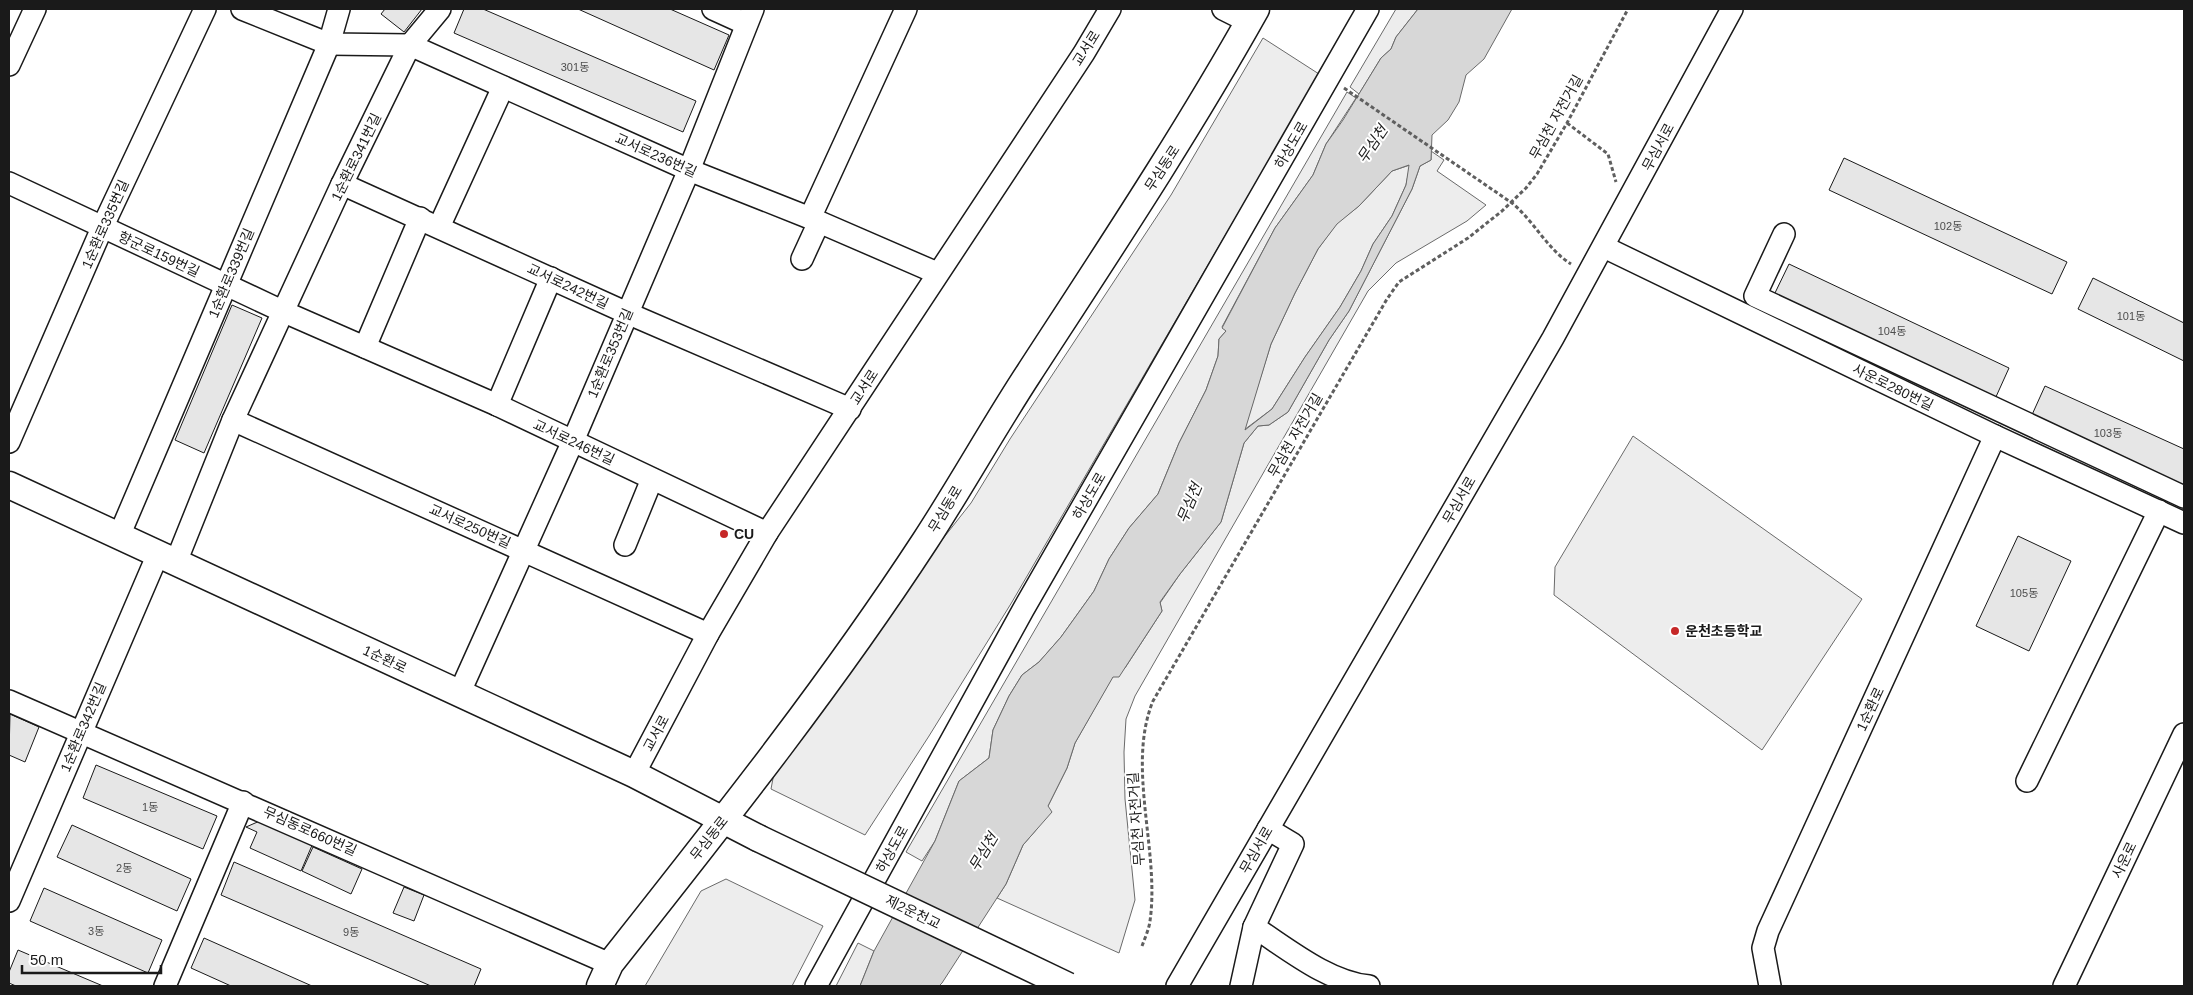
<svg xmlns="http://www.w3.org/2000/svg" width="2193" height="995" viewBox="0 0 2193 995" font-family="Helvetica,'Noto Sans KR',sans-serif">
<rect width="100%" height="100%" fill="#fff"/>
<!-- built -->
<g fill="#ededed" stroke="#6a6a6a">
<path d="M1396,9H1418L1396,37L1391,49L1381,58L1359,94L1350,87Z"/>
<path d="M1263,38L1319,74L1012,602L929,736L865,835L771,789L774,773L908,583L971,503L1010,439L1171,195Z"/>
<path d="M1347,92L1356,98L1326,144L1313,175L1275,228L1222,327L1226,331L1219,339L1218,356L1206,390L1179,443L1158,494L1129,528L1109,559L1094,591L1061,637L1039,662L1022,675L1009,696L993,730L989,758L959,781L935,841L922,861L906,852Z"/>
<path d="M1431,151L1444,160L1437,171L1486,205L1467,221L1396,263L1368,291L1135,696L1126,719L1124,752L1125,799L1135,900L1119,953L997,898L1006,884L1023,845L1036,830L1067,768L1075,743L1113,676L1125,668L1162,611L1160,603L1180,574L1221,522L1244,443L1258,426L1269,425L1288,412L1329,340L1349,311L1412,189L1420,166L1431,160Z"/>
<path d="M1410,165L1406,185L1392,216L1373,244L1361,271L1340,307L1305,357L1272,409L1244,430L1271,344L1295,293L1318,249L1337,223L1359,206L1392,171Z"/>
<path d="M1633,436L1862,599L1762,750L1554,595L1555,567Z"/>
<path d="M726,879L823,926L792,986H645L701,891Z"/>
<path d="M858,943L874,951L860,986H836Z"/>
</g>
<!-- water -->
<path fill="#d7d7d7" stroke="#6a6a6a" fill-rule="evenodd" d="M1418,9H1512L1484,59L1466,75L1459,102L1448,120L1432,135L1431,160L1420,166L1412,189L1349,311L1329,340L1288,412L1269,425L1258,426L1244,443L1221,522L1180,574L1160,602L1162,611L1119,677H1113L1075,743L1067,768L1048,806L1052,812L1023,845L1006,884L942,983L939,986H860L874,951L935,841L959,781L989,758L993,730L1009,696L1022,675L1039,662L1061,637L1094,591L1109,559L1129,528L1158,494L1179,443L1206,390L1218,356L1219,339L1226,331L1222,328L1275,228L1313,175L1326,144L1343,120L1381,58L1391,49L1396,37ZM1409,165L1406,185L1392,216L1373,244L1361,271L1340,307L1305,357L1272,409L1245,430L1271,344L1295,293L1318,249L1337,224L1359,206L1392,171Z"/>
<!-- building -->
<g fill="#e6e6e6" stroke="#1a1a1a">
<path d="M385,9H422L404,32L381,14Z"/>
<path d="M464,9H483L696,101L683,132L454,33Z"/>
<path d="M578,9H670L729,35L714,70Z"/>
<path d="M1844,158L2067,262L2052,294L1829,190Z"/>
<path d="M1789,264L2009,368L1995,399L1774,295Z"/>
<path d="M2093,278L2184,323V361L2078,309Z"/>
<path d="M232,305L262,318L204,453L175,440Z"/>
<path d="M2045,386L2184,449V486L2031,417Z"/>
<path d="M2018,536L2071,561L2029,651L1976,626Z"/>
<path d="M10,714L39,727L25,762L9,755Z"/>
<path d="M96,765L217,816L203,849L83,798Z"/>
<path d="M262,820L313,843L301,871L250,848L257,832L246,827Z"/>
<path d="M72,825L191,879L177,911L57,857Z"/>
<path d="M313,847L362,869L351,894L302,871Z"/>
<path d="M234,862L481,969L474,986H431L221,895Z"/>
<path d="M404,887L424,895L414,921L393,913Z"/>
<path d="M44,888L162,940L148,973L30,921Z"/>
<path d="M204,938L312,986H231L191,968Z"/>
<path d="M18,950L103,986H16L9,983V972Z"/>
</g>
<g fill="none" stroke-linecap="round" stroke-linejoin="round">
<defs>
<g id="minor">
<path d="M242,9L329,44L410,45L689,170L810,218L937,273"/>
<path d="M713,9L746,24"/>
<path d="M1223,9L1249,22"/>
<path d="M9,65L35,9"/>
<path d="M9,183L282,311L497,405L767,533"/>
<path d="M342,184L627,313L850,409"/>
<path d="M810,218L906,9"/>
<path d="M439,227L503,87"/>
<path d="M1784,234L1755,296L2184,497"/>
<path d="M1604,247L1995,436L2184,523"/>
<path d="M802,259L819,222"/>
<path d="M365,347L420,218"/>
<path d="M497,405L551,278"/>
<path d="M233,420L708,634"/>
<path d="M9,442L102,228L205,9"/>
<path d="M119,536L329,44L339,9"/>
<path d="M625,545L652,479"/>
<path d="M176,562L233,420L342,184L410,45L440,9"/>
<path d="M459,694L573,441L689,170L753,9"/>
<path d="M9,701L610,964"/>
<path d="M634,774L708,634L767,533L1084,53L1110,9"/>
<path d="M2027,781L2159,511"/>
<path d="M9,901L158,554"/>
<path d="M1254,927C1288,949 1328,982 1369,986"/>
<path d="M165,986L243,802"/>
<path d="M816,986L1023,610L1368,9"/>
<path d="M1177,986L1553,338L1732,9"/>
<path d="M1241,986L1254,927L1293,844L1268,829"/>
<path d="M1770,986L1763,948L1768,931L1995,436"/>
<path d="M2064,986L2184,734"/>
</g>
<g id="major">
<path d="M9,485L634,774L758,838"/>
<path d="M600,986L610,964C719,826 829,688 925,541C961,486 993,428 1029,373C1107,253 1186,134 1256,9"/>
</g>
</defs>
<!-- minor casing -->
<use href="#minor" stroke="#1a1a1a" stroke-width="24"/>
<!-- major casing -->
<use href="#major" stroke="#1a1a1a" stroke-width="29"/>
<!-- path -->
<g stroke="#5f5f5f" stroke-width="3" stroke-dasharray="4 2.5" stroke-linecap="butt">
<path d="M1344,88L1512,203C1534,221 1547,249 1571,264"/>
<path d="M1567,123L1608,154L1616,182"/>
<path d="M1142,946C1145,938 1149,929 1150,921C1160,851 1126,767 1153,701L1387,299L1399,282L1468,238L1502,211L1526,188L1537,174L1567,123L1628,9"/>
</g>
<!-- minor -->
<use href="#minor" stroke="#fff" stroke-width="21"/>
<!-- major -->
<use href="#major" stroke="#fff" stroke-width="26"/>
<defs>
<path id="major-bridge" d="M758,838L1068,986"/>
</defs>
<!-- major-bridge casing -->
<use href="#major-bridge" stroke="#1a1a1a" stroke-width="29" stroke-linecap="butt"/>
<!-- major-bridge -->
<use href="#major-bridge" stroke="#fff" stroke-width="26"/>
</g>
<!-- markers -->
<g fill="#c62828" stroke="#fff" stroke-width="2">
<circle cx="724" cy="534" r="5"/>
<circle cx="1675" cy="631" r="5"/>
</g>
<g text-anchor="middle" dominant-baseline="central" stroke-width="4" stroke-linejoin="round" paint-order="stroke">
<!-- number labels -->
<g font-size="11" fill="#4d4d4d">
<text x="575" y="67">301동</text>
<text x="1948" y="226">102동</text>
<text x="2131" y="316">101동</text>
<text x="1892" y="331">104동</text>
<text x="2108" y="433">103동</text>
<text x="2024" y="593">105동</text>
<text x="150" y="807">1동</text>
<text x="124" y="868">2동</text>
<text x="96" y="931">3동</text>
<text x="351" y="932">9동</text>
</g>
<!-- street labels -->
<g font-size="14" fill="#1a1a1a" stroke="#fff">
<text transform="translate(1086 48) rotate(-58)">교서로</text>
<text transform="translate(1556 117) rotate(-61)">무심천 자전거길</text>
<text transform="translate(1291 145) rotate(-60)">하상도로</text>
<text transform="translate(1658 147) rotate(-62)">무심서로</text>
<text transform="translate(656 155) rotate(24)">교서로236번길</text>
<text transform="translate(356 157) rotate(-64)">1순환로341번길</text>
<text transform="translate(1162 168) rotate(-57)">무심동로</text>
<text transform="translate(105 224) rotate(-66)">1순환로335번길</text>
<text transform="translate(159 254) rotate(25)">향군로159번길</text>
<text transform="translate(231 273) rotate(-67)">1순환로339번길</text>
<text transform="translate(568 286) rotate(25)">교서로242번길</text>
<text transform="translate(610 353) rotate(-67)">1순환로353번길</text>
<text transform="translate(864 387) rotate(-57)">교서로</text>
<text transform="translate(1893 387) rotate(26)">사운로280번길</text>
<text transform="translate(1295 435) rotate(-60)">무심천 자전거길</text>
<text transform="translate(574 442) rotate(25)">교서로246번길</text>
<text transform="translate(1089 496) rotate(-60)">하상도로</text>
<text transform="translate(1459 500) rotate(-60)">무심서로</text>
<text transform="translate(945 509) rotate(-59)">무심동로</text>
<text transform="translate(470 526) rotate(24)">교서로250번길</text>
<text transform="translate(385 659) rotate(25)">1순환로</text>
<text transform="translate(1870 709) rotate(-65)">1순환로</text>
<text transform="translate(83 727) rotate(-67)">1순환로342번길</text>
<text transform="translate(656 733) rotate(-62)">교서로</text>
<text transform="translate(1136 819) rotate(-94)">무심천 자전거길</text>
<text transform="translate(310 831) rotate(24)">무심동로660번길</text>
<text transform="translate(709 838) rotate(-52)">무심동로</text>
<text transform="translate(892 849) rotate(-61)">하상도로</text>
<text transform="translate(1256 850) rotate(-60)">무심서로</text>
<text transform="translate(2124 860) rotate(-64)">사운로</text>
<text transform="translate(913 912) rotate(26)">제2운천교</text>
</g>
<!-- poi labels -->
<g font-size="14" font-weight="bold" fill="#1a1a1a" stroke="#fff" text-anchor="start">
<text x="734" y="534">CU</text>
<text x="1685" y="631">운천초등학교</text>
</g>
<!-- water labels -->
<g font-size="15" font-style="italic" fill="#1a1a1a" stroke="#fff">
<text transform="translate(1372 144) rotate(-56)">무심천</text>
<text transform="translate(1189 503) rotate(-67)">무심천</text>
<text transform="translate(983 852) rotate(-59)">무심천</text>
</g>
</g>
<!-- border -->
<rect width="2193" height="995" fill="none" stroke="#1a1a1a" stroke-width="20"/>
<!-- scale -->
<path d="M22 965v8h139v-8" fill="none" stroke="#1a1a1a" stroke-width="2.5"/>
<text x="30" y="965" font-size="15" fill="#1a1a1a" stroke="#ffffff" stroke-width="4" paint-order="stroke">50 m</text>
</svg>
